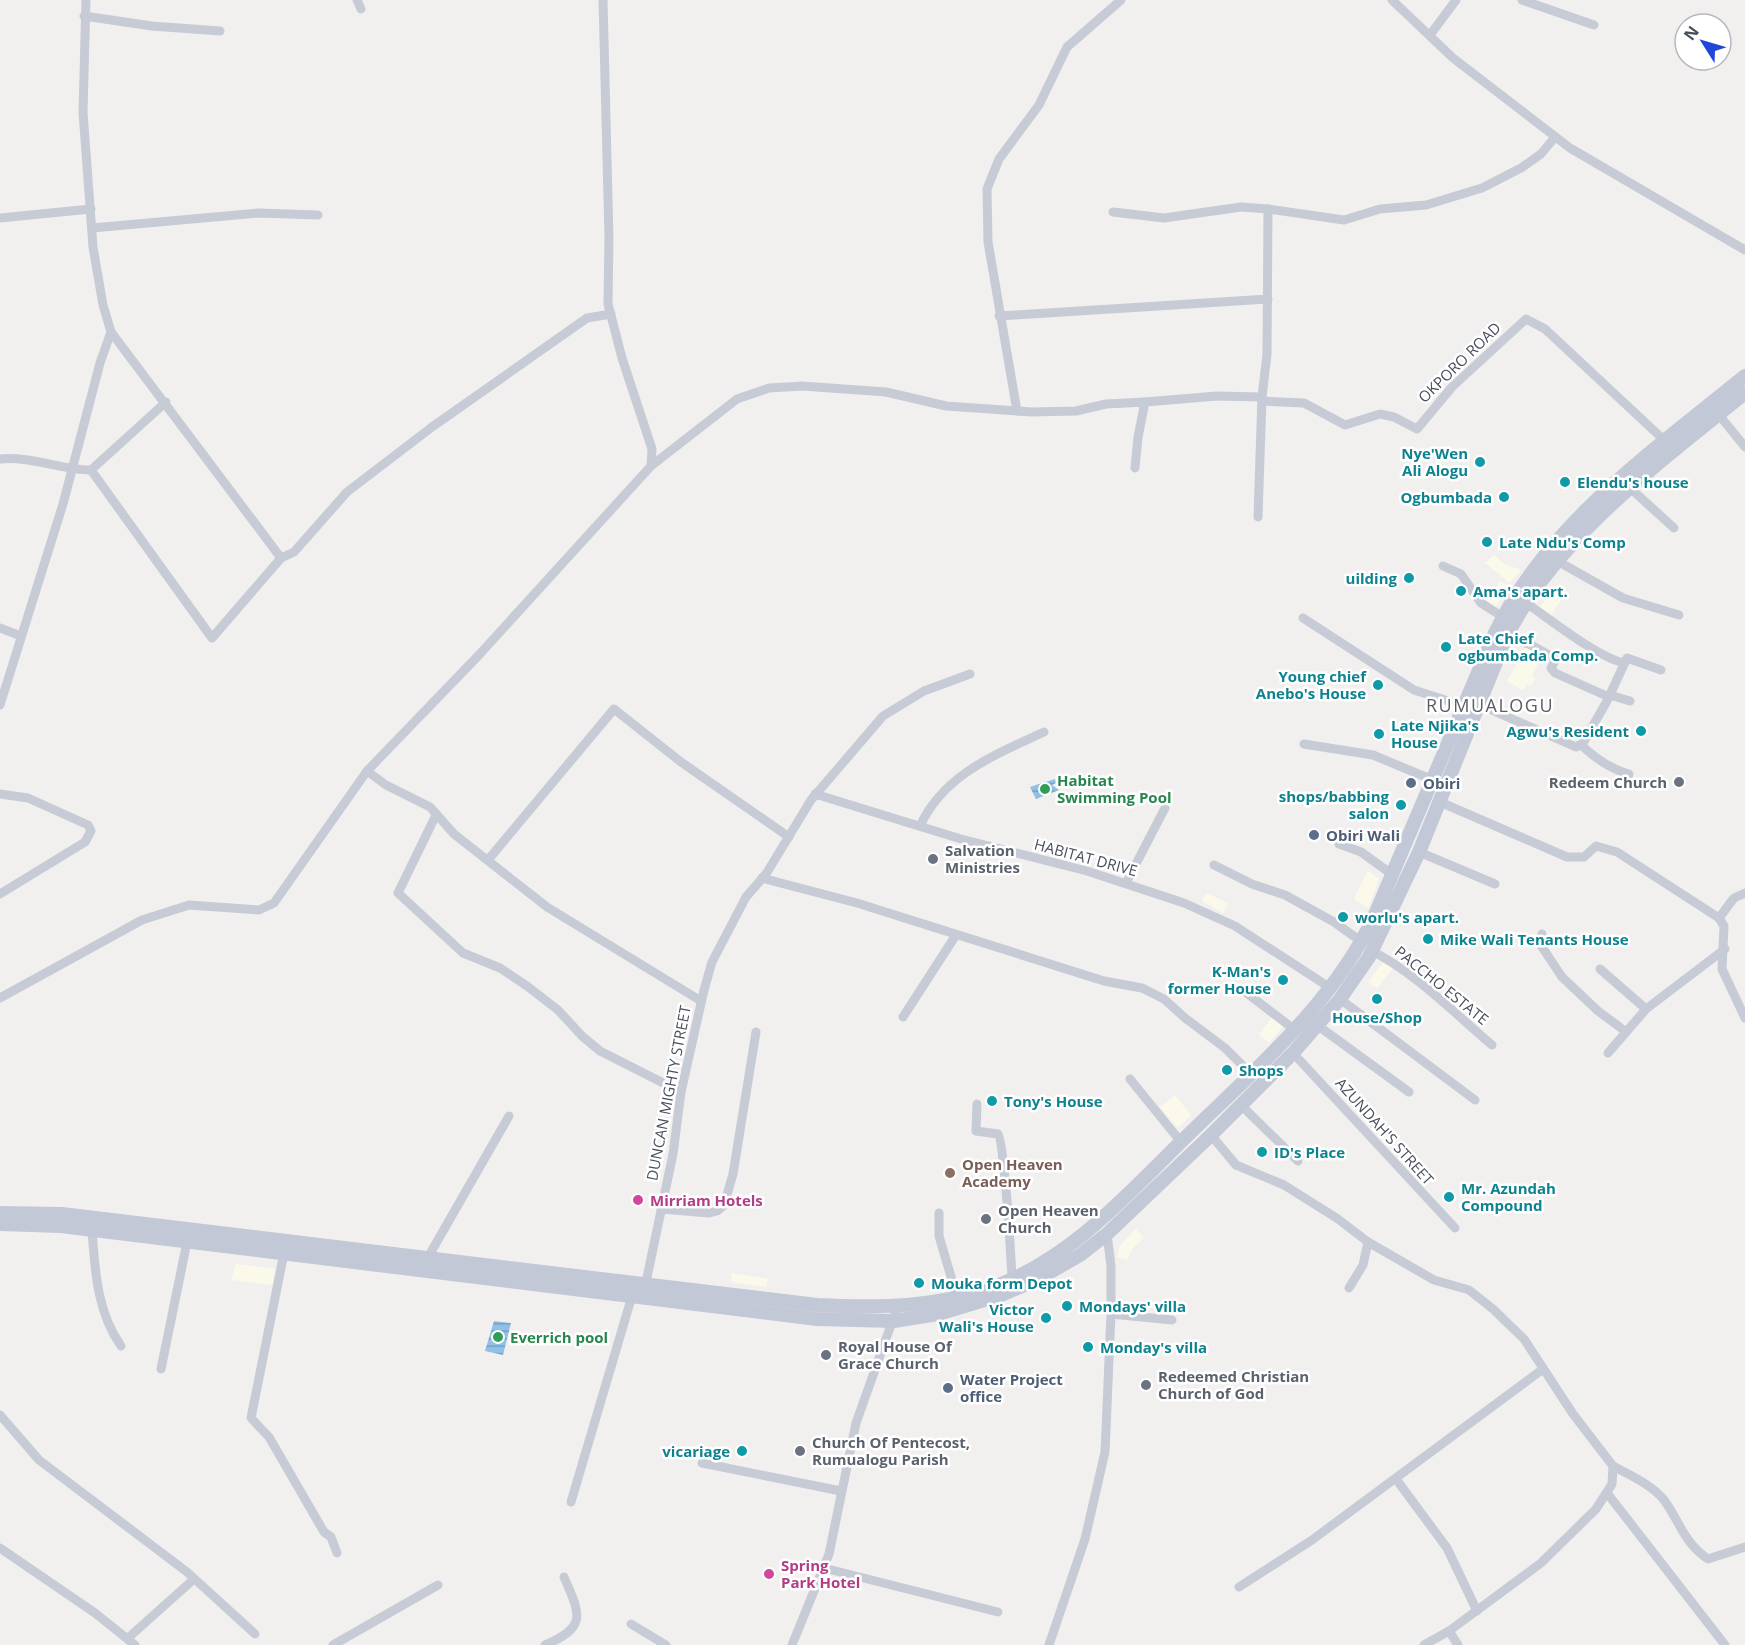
<svg xmlns="http://www.w3.org/2000/svg" width="1745" height="1645" viewBox="0 0 1745 1645" font-family="'Open Sans',sans-serif">
<defs>
<pattern id="water-rules" width="6" height="5" patternUnits="userSpaceOnUse" patternTransform="scale(1.5)"><rect width="6" height="5" fill="#8ec0e8"/><path d="M0 2.5h6" fill="none" stroke="#769ebf"/></pattern>
</defs>
<rect width="100%" height="100%" fill="#f2f0ef"/>
<!-- commercial -->
<g fill="#fbfaea">
<path d="M1494,555L1504,564L1521,570L1510,583L1485,563Z"/>
<path d="M1500,581L1509,586L1495,608L1485,604Z"/>
<path d="M1554,588L1564,595L1551,615L1540,607Z"/>
<path d="M1527,646L1543,655L1532,676L1535,678L1531,686L1527,684L1523,690L1507,681Z"/>
<path d="M1368,871L1379,879L1368,908L1354,899Z"/>
<path d="M1206,893L1228,903L1223,913L1202,901Z"/>
<path d="M1385,960L1393,968L1377,988L1368,982Z"/>
<path d="M1273,1016L1284,1025L1269,1043L1259,1034Z"/>
<path d="M1175,1095L1191,1115L1178,1128L1160,1107Z"/>
<path d="M1136,1228L1144,1238L1131,1250L1127,1260L1117,1257L1120,1246Z"/>
<path d="M236,1264L275,1269L272,1285L231,1280Z"/>
<path d="M732,1273L768,1279L766,1287L731,1282Z"/>
</g>
<!-- water -->
<g fill="url(#water-rules)">
<path d="M1055,779L1056,783L1052,785L1059,790L1036,799L1030,787Z"/>
<path d="M494,1321L511,1323L503,1355L485,1351Z"/>
</g>
<g fill="none" stroke-linecap="round" stroke-linejoin="round">
<!-- minor -->
<g stroke="#c6cbd6" stroke-width="9">
<path d="M357,0L361,9"/>
<path d="M603,0L609,238L608,304L622,358L652,449L651,466"/>
<path d="M1392,0L1453,58L1570,148L1745,250"/>
<path d="M1522,0L1594,25"/>
<path d="M84,16L152,26L220,31"/>
<path d="M1430,35L1456,0"/>
<path d="M1268,209L1344,220L1380,209L1426,205L1482,188L1521,168L1541,154L1555,137"/>
<path d="M1113,212L1164,218L1241,207L1268,209L1267,354L1262,397L1217,396L1145,402"/>
<path d="M0,218L91,209"/>
<path d="M92,228L258,213L318,215"/>
<path d="M999,316L1268,299"/>
<path d="M111,332L281,558L294,552L347,492L432,427L587,318L611,314"/>
<path d="M1262,401L1304,403L1345,425L1380,414L1394,417L1417,429L1452,387L1526,319L1545,329L1665,441"/>
<path d="M1017,411L988,242L987,189L999,159L1039,105L1067,47L1121,0"/>
<path d="M1719,415L1745,447"/>
<path d="M0,459C32,456 61,470 91,470L166,402"/>
<path d="M91,470L212,638L281,558"/>
<path d="M1630,488L1674,528"/>
<path d="M1258,517L1262,397"/>
<path d="M1559,562L1623,598L1679,615"/>
<path d="M1443,566L1461,574L1481,603L1503,617"/>
<path d="M1526,603C1551,620 1597,657 1624,663"/>
<path d="M1303,618L1414,690L1464,706"/>
<path d="M0,628L21,636"/>
<path d="M1507,636L1531,645L1556,659L1551,668L1555,673L1609,697"/>
<path d="M1610,695L1630,701"/>
<path d="M1478,704L1576,747L1583,743L1607,701L1627,658L1661,670"/>
<path d="M0,705L63,504L100,363L111,332L103,305L93,247L83,112L86,0"/>
<path d="M1304,744L1373,755L1433,780"/>
<path d="M1581,745C1595,758 1610,769 1629,774L1628,777"/>
<path d="M367,771L386,785L430,807L454,834L547,907L701,1001"/>
<path d="M0,794L28,798L88,825L91,831L85,842L0,894"/>
<path d="M815,794L961,839L1087,871L1184,903L1235,926L1332,989"/>
<path d="M1440,802L1567,857H1584L1596,846L1617,852L1719,918L1724,926L1722,969L1745,1018"/>
<path d="M436,815L398,893L463,953L500,968L527,986L558,1010L582,1036L600,1051L681,1092"/>
<path d="M920,826C944,774 995,755 1044,732"/>
<path d="M1339,844L1361,852L1393,875"/>
<path d="M1419,852L1495,884"/>
<path d="M488,860L614,709L681,762L789,837"/>
<path d="M1214,865L1252,884L1285,895L1334,922L1362,942"/>
<path d="M762,878L857,903L1104,981L1142,988L1164,999L1185,1018L1225,1048L1252,1075"/>
<path d="M1126,883L1165,808"/>
<path d="M1719,918L1734,898L1745,893"/>
<path d="M1542,934L1540,944L1562,977L1598,1011L1625,1031"/>
<path d="M1372,951C1417,974 1454,1013 1492,1045"/>
<path d="M1600,969L1646,1009"/>
<path d="M1244,991L1295,1030"/>
<path d="M0,998L142,920L189,905L259,910L274,903L367,771L478,656L651,466L737,399L769,388L802,386L886,392L946,406L1032,412L1076,411L1106,404L1145,402L1138,437L1135,468"/>
<path d="M1340,999L1475,1100"/>
<path d="M903,1017L956,935"/>
<path d="M1317,1025L1409,1092"/>
<path d="M1293,1053L1455,1228"/>
<path d="M1608,1053L1646,1009L1725,949"/>
<path d="M1130,1079L1181,1142"/>
<path d="M977,1104L976,1131L998,1134C1004,1139 1011,1259 1012,1277"/>
<path d="M1241,1105L1298,1161"/>
<path d="M1211,1135L1236,1165L1284,1185L1338,1219L1368,1242L1363,1265L1349,1288"/>
<path d="M661,1209L709,1213L717,1211L724,1205L733,1174L756,1032"/>
<path d="M939,1213V1236L957,1297"/>
<path d="M92,1230C95,1271 97,1312 121,1346"/>
<path d="M1368,1242L1434,1280L1469,1290L1493,1309L1524,1339L1573,1414L1613,1466L1612,1484L1596,1509L1541,1563L1449,1631L1424,1645"/>
<path d="M284,1253L251,1418L269,1437L324,1532L331,1537L337,1553"/>
<path d="M427,1259L509,1116"/>
<path d="M646,1282L673,1154L681,1092L704,990L712,962L746,897L766,874L811,800L883,716L924,691L970,674"/>
<path d="M1111,1314L1172,1320"/>
<path d="M161,1369L187,1242"/>
<path d="M0,1415L39,1460L187,1572L255,1634"/>
<path d="M702,1463L841,1491"/>
<path d="M1613,1466C1630,1475 1652,1485 1664,1500C1680,1522 1684,1543 1708,1559L1745,1547"/>
<path d="M1396,1479L1447,1548L1477,1611"/>
<path d="M1607,1493L1725,1645"/>
<path d="M571,1502L632,1296"/>
<path d="M0,1548L95,1613L135,1645"/>
<path d="M824,1568L998,1612"/>
<path d="M1239,1587L1312,1540L1543,1369"/>
<path d="M631,1624L666,1645"/>
<path d="M1449,1631L1458,1645"/>
<path d="M128,1638L194,1579"/>
<path d="M333,1645L438,1585"/>
<path d="M545,1645C588,1627 580,1614 564,1577"/>
<path d="M792,1645L829,1554L856,1423L897,1308"/>
<path d="M1049,1645L1085,1539L1105,1452L1111,1314V1266L1107,1234"/>
</g>
<!-- secondary -->
<g stroke="#c3c8d7" stroke-width="14">
<path d="M0,1213L62,1214L817,1305C881,1308 934,1308 996,1286C1075,1256 1131,1190 1190,1133C1259,1066 1332,1004 1374,917L1494,635C1546,525 1653,451 1745,376"/>
<path d="M0,1224L61,1226L817,1319L894,1321L938,1314L1001,1295L1038,1279L1080,1255L1107,1234L1211,1135L1293,1053L1340,999L1369,957L1419,852L1505,640C1552,541 1661,461 1745,393"/>
</g>
</g>
<!-- markers -->
<g fill="#0f9aa8" stroke="#fff" stroke-width="2">
<circle cx="1480" cy="462" r="6"/>
<circle cx="1565" cy="482" r="6"/>
<circle cx="1504" cy="497" r="6"/>
<circle cx="1487" cy="542" r="6"/>
<circle cx="1409" cy="578" r="6"/>
<circle cx="1461" cy="591" r="6"/>
<circle cx="1446" cy="647" r="6"/>
<circle cx="1378" cy="685" r="6"/>
<circle cx="1641" cy="731" r="6"/>
<circle cx="1379" cy="734" r="6"/>
<circle cx="1401" cy="805" r="6"/>
<circle cx="1343" cy="917" r="6"/>
<circle cx="1428" cy="939" r="6"/>
<circle cx="1283" cy="980" r="6"/>
<circle cx="1377" cy="999" r="6"/>
<circle cx="1227" cy="1070" r="6"/>
<circle cx="992" cy="1101" r="6"/>
<circle cx="1262" cy="1152" r="6"/>
<circle cx="1449" cy="1197" r="6"/>
<circle cx="919" cy="1283" r="6"/>
<circle cx="1067" cy="1306" r="6"/>
<circle cx="1046" cy="1318" r="6"/>
<circle cx="1088" cy="1347" r="6"/>
<circle cx="742" cy="1451" r="6"/>
</g>
<g fill="#6b7280" stroke="#fff" stroke-width="2">
<circle cx="1679" cy="782" r="6"/>
<circle cx="933" cy="859" r="6"/>
<circle cx="986" cy="1219" r="6"/>
<circle cx="826" cy="1355" r="6"/>
<circle cx="1146" cy="1385" r="6"/>
<circle cx="800" cy="1451" r="6"/>
</g>
<g fill="#5c6f8a" stroke="#fff" stroke-width="2">
<circle cx="1411" cy="783" r="6"/>
<circle cx="1314" cy="835" r="6"/>
<circle cx="948" cy="1388" r="6"/>
</g>
<g fill="#2e9e5b" stroke="#fff" stroke-width="2">
<circle cx="1045" cy="789" r="6"/>
<circle cx="498" cy="1337" r="6"/>
</g>
<circle fill="#8d6e63" stroke="#fff" stroke-width="2" cx="950" cy="1173" r="6"/>
<g fill="#d1479c" stroke="#fff" stroke-width="2">
<circle cx="638" cy="1200" r="6"/>
<circle cx="769" cy="1574" r="6"/>
</g>
<g text-anchor="middle" dominant-baseline="central" stroke-width="5" stroke-linejoin="round" paint-order="stroke">
<!-- street labels -->
<g font-size="15" fill="#484e5c" stroke="#fff">
<text transform="translate(1459 362) rotate(-44)">OKPORO ROAD</text>
<text transform="translate(1086 857) rotate(15)">HABITAT DRIVE</text>
<text transform="translate(1442 985) rotate(39)">PACCHO ESTATE</text>
<text transform="translate(668 1093) rotate(-79)">DUNCAN MIGHTY STREET</text>
<text transform="translate(1385 1131) rotate(48)">AZUNDAH'S STREET</text>
</g>
<!-- culture labels -->
<g font-size="15" font-weight="bold" fill="#0d838f" stroke="#fff" text-anchor="start">
<text x="1468" y="453" text-anchor="end">Nye'Wen<tspan x="1468" dy="17">Ali Alogu</tspan></text>
<text x="1577" y="482">Elendu's house</text>
<text x="1492" y="497" text-anchor="end">Ogbumbada</text>
<text x="1499" y="542">Late Ndu's Comp</text>
<text x="1397" y="578" text-anchor="end">uilding</text>
<text x="1473" y="591">Ama's apart.</text>
<text x="1458" y="638">Late Chief<tspan x="1458" dy="17">ogbumbada Comp.</tspan></text>
<text x="1366" y="676" text-anchor="end">Young chief<tspan x="1366" dy="17">Anebo's House</tspan></text>
<text x="1391" y="725">Late Njika's<tspan x="1391" dy="17">House</tspan></text>
<text x="1629" y="731" text-anchor="end">Agwu's Resident</text>
<text x="1389" y="796" text-anchor="end">shops/babbing<tspan x="1389" dy="17">salon</tspan></text>
<text x="1355" y="917">worlu's apart.</text>
<text x="1440" y="939">Mike Wali Tenants House</text>
<text x="1271" y="971" text-anchor="end">K-Man's<tspan x="1271" dy="17">former House</tspan></text>
<text x="1377" y="1017" text-anchor="middle">House/Shop</text>
<text x="1239" y="1070">Shops</text>
<text x="1004" y="1101">Tony's House</text>
<text x="1274" y="1152">ID's Place</text>
<text x="1461" y="1188">Mr. Azundah<tspan x="1461" dy="17">Compound</tspan></text>
<text x="931" y="1283">Mouka form Depot</text>
<text x="1079" y="1306">Mondays' villa</text>
<text x="1034" y="1309" text-anchor="end">Victor<tspan x="1034" dy="17">Wali's House</tspan></text>
<text x="1100" y="1347">Monday's villa</text>
<text x="730" y="1451" text-anchor="end">vicariage</text>
</g>
<!-- leisure labels -->
<g font-size="15" font-weight="bold" fill="#27864d" stroke="#fff" text-anchor="start">
<text x="1057" y="780">Habitat<tspan x="1057" dy="17">Swimming Pool</tspan></text>
<text x="510" y="1337">Everrich pool</text>
</g>
<!-- worship labels -->
<g font-size="15" font-weight="bold" fill="#5b616d" stroke="#fff" text-anchor="start">
<text x="1667" y="782" text-anchor="end">Redeem Church</text>
<text x="945" y="850">Salvation<tspan x="945" dy="17">Ministries</tspan></text>
<text x="998" y="1210">Open Heaven<tspan x="998" dy="17">Church</tspan></text>
<text x="838" y="1346">Royal House Of<tspan x="838" dy="17">Grace Church</tspan></text>
<text x="1158" y="1376">Redeemed Christian<tspan x="1158" dy="17">Church of God</tspan></text>
<text x="812" y="1442">Church Of Pentecost,<tspan x="812" dy="17">Rumualogu Parish</tspan></text>
</g>
<!-- service labels -->
<g font-size="15" font-weight="bold" fill="#4e5e75" stroke="#fff" text-anchor="start">
<text x="1423" y="783">Obiri</text>
<text x="1326" y="835">Obiri Wali</text>
<text x="960" y="1379">Water Project<tspan x="960" dy="17">office</tspan></text>
</g>
<!-- education labels -->
<g font-size="15" font-weight="bold" fill="#785e54" stroke="#fff" text-anchor="start">
<text x="962" y="1164">Open Heaven<tspan x="962" dy="17">Academy</tspan></text>
</g>
<!-- hotel labels -->
<g font-size="15" font-weight="bold" fill="#b23c85" stroke="#fff" text-anchor="start">
<text x="650" y="1200">Mirriam Hotels</text>
<text x="781" y="1565">Spring<tspan x="781" dy="17">Park Hotel</tspan></text>
</g>
<!-- quarter labels -->
<g font-size="18" letter-spacing="1.5" fill="#5c5e64" stroke="#fff">
<text x="1490" y="705">RUMUALOGU</text>
</g>
</g>
<!-- north arrow -->
<g transform="translate(1703 42) rotate(307)"><circle r="28" fill="#ffffff" stroke="#b6b8be" stroke-width="1.5"/>
<path d="M0-4.5L10 22L0 15L-10 22Z" fill="#2146da"/>
<text y="-9" font-size="16" font-weight="bold" text-anchor="middle" fill="#484e5c">N</text>
</g>
</svg>
